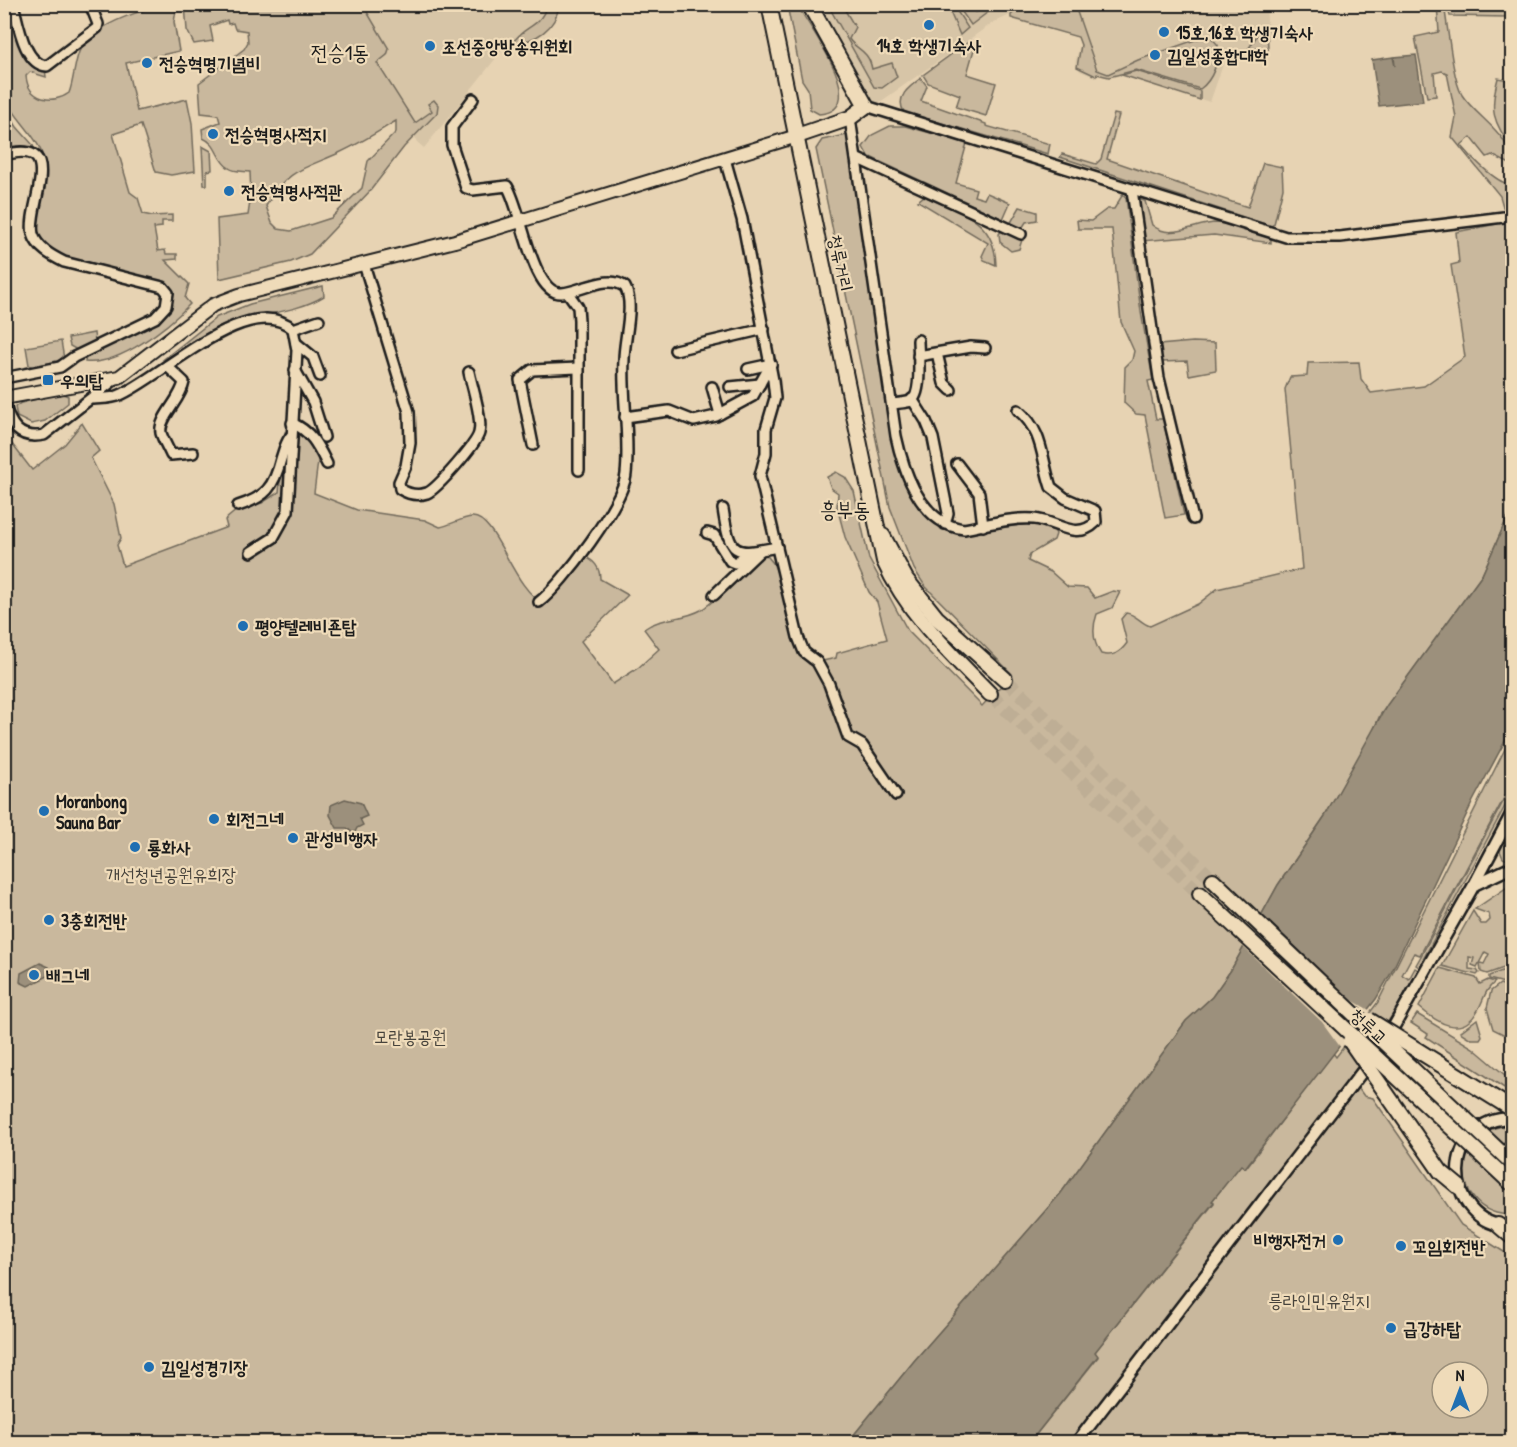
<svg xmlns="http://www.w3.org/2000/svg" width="1517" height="1447" viewBox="0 0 1517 1447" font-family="'Patrick Hand','Poor Story',sans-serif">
<rect width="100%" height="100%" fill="#e7d3b3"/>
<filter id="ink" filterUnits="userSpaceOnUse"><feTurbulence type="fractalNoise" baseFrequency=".0167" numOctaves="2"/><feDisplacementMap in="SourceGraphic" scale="12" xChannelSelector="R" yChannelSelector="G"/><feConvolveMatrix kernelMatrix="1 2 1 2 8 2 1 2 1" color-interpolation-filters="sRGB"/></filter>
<g filter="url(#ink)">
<!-- built -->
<g fill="#d7c5a7">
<path d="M555,4L540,33L508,43L424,148L417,142L374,62L360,5Z"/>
<path d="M820,5H1266L1269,51L1248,49L1246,56L1233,53L1230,61L1225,59L1210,102L1118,74L1110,78L1098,75L1097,78L1080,71L1075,63L1080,45L1077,37L1013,20L1010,15L991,24L873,107Z"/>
</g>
<!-- green -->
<g fill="#c9b89d" stroke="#726a5c" stroke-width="1.5" fill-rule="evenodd">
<path d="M4,5H8L27,59L45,68L46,77L30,72L26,76C28,100 53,105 69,93C74,81 75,56 81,48C96,23 150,5 177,5L174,22L179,51L126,63L137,111L187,99L192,123L195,171L171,175L156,172L141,125L113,134L130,192L138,198L143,214L152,216L172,215V221H162V227L154,228L158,251L165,250L166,254H177V259L165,260L189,284L185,298L190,304C168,327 119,366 85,362L86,356L158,321L170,291C138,280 49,263 36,232C38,211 49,170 41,151C33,131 13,117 5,96Z"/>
<path d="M185,5H363L389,49L387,55L377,63L415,123L432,111L428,104L434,100L438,105L437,113L404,147L370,191L310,254L291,262L219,279L217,219L248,215L251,195L250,172C244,171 234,172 229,168C216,160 218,144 203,138L202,129L220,122L218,115L201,113L199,83L244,49L248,42L247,31L235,29L233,23L228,24L227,20L210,26L213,41L194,44L187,30ZM396,121V132L368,161L362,188L331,218L291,231L278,229L272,223L266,206C288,169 303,169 339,153C359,144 378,132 396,121Z"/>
<path d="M547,5H559C556,29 536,41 512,44C524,24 539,30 547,5Z"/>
<path d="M787,5H797C810,28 873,110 819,114L810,109L808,89L802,80Z"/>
<path d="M828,5H842L855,27L849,39C856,50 868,49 872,69L892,63L897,77L882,88L874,87Z"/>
<path d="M947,5H953L968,28L960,35Z"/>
<path d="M957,5H968L976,12L988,6L992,9L971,25Z"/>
<path d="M1437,5H1444C1448,27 1452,77 1462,95C1476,117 1513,136 1512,165L1492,155L1487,157L1471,137L1461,145C1470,156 1495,182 1509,184L1512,181V205L1509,211L1504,210L1500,196L1452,137L1456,117L1447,73L1442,71L1434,73L1436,96L1427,97L1415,37L1439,32Z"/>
<path d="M1447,5H1512V11H1508L1507,17L1450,16Z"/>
<path d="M1029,6L1055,10L1075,6L1097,70L1108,74L1138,60L1209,35L1218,45C1219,61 1213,80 1200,89L1136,70L1109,77L1097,74L1096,76L1077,67L1081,45L1078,37L1011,18V15L1019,7Z"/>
<path d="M1263,26H1267L1268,50L1249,48Z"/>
<path d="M971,40L975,46L967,74L996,83L986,116L956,107L960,95L928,83L923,75Z"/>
<path d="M1136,71L1200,91V100L1122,75Z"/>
<path d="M921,78L927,86L921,101L986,124V126L1050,144L1048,154L904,112C895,97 909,87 921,78Z"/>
<path d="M1498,78L1509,80C1505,105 1513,124 1512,149C1493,120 1489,112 1498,78Z"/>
<path d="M4,107L17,127L33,145L34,149L22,146L5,152Z"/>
<path d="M1114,114L1119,115L1107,159L1232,202L1248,207L1263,163L1282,167L1283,188L1274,224L1271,226L1060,157L1062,154L1096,164L1101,159Z"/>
<path d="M890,126H905L967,143L956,183L976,189L974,196L984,199L987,193L1010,203L1003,219L868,156L863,147L872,135Z"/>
<path d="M847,135L878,331L908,484L919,507L951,531L987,530L1034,523L1052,527L1056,534L1054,540L1030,554L1028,561L1051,572L1068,587L1087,588L1095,598L1113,591L1120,592L1112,608L1097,614C1092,628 1093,642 1101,654C1113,657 1120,653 1127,643L1121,619L1126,613C1136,614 1140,623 1150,626L1198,604L1217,589L1302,569L1285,389L1290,377L1307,376L1308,363L1359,362L1361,379L1371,393L1424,386L1465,357L1451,265L1459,263L1456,232L1512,221V507L1482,575L1380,715L1370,738L1325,816L1278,885L1231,970L1212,997L1186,1021L1061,1193L914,1361L848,1442H5V435L32,470L65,444L82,423L99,451L91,458L114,504L121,538L117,545L123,566L227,527L225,520L238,509L262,503L279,492L285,432L294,433L300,428L319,453L314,493L357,510L425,520L440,527C451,525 461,518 472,517C497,516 513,591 544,603L583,557C594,559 600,568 600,579L628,595L581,641L613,684L638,668L659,649L644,629C660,617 684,620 701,610C720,598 747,568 764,552L773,563L778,575L801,655L809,664L836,658L837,653L887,639L877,602L869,592L845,537L837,507L838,493L831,488L827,477L836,472L845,477L854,491L869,559L908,631L982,706L1012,674L925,586L914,569L890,507L816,149L822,140Z"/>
<path d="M202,146L211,151L212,170L207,171V185H204Z"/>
<path d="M1123,194L1126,198L1141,312L1153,380L1148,381L1156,419H1163L1184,515L1165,518L1145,415L1136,414L1124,403L1125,367L1132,360L1134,351L1121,322L1112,229H1078L1077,220L1091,221L1107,209H1114Z"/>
<path d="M924,196C960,213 995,218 996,265L984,260L982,256L988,243L918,201Z"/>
<path d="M1138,199L1145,201L1152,225C1170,241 1196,223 1216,223C1233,224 1255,234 1271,238V243L1214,235L1141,241Z"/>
<path d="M1020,207L1037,212V220L1026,222L1021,230L1010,224Z"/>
<path d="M1002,230L1022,240L1019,249L1011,251L1000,242L999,234Z"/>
<path d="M323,286L324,296C295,314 253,314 220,326C202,333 181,357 164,359L217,317L250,304Z"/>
<path d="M94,333L95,342L77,350L70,346L68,338Z"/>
<path d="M61,341L64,359L33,367L29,365L26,347Z"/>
<path d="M1193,342L1215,343L1216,370L1189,375L1187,361L1162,362L1159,345Z"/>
<path d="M61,393L68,396V403L45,421L31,424L17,417L15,407L21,403Z"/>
<path d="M1512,735V783L1420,955L1414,953L1402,975L1409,979L1415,968L1418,970C1398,1007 1376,1043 1350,1077L1364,1096L1373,1098L1461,1225L1512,1257V1442H1030L1098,1357L1095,1352L1214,1203L1212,1201L1241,1164L1246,1168L1333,1053L1336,1057L1378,1002ZM1442,1372H1478V1408H1442Z"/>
<path d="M1512,785V793L1419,967L1416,965L1421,956Z"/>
<path d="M1512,826V862L1503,858L1500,851Z"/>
<path d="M1512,884V965L1487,974L1481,972L1480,963L1484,964L1489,954L1485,952L1477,967L1472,965L1474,958L1469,957V969L1477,970L1479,973L1477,975L1442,966L1473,911L1481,924H1486L1490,920L1489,914L1475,909Z"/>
<path d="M1512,967V985L1489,979V976Z"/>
<path d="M1440,968L1476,978L1480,984L1488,980L1495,982C1485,990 1484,999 1478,1010C1462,1039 1437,1023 1419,1007Z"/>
<path d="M1500,984L1512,988V1027L1509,1037L1493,1029L1487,1008L1491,991Z"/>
<path d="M1417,1014L1473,1048L1512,1081V1093L1426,1037L1428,1034L1411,1023Z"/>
<path d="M1477,1019L1482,1036L1480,1039H1471L1460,1032Z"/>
<path d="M1512,1126V1215C1447,1215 1450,1124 1512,1126Z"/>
</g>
<!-- water -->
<g fill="#9c907b" stroke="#696255" stroke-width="1.5">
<path d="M1416,55L1423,101L1379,106L1372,60L1393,57L1395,66L1394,57Z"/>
<path d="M1512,507V728L1473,801L1391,973L1376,999L1245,1168L1241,1165L1212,1201L1214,1202L1095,1352L1098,1356L1030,1442H848L914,1361L1061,1193L1186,1021L1212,997L1231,970L1278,885L1325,816L1387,705L1482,575Z"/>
<path d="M345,799L361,803L367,816L360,819L363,825L357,828L354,834L347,828H337L330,815L331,805Z"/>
<path d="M40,963L49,967L48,976L28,986L20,982L21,973Z"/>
</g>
<!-- pier -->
<path fill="#e7d3b3" d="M1259,914L1352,1000L1371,1011L1341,1048L1322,1022L1241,945Z"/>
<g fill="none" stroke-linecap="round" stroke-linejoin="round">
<!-- primary-tunnel -->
<g stroke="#beae95" stroke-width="14" stroke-dasharray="14 7" stroke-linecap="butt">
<path d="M1005,679L1213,880"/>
<path d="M990,694L1200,894"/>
</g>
<defs>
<g id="minor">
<path d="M13,4C18,22 24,65 47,66L97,28L98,24L90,4"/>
<path d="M473,99L452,127V145L466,188L473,190L507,186C521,206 532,296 562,293C580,292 609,273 625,287C635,304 624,339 624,359C622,397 630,436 626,474C624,502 562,585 539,602"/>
<path d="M866,106L1286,237H1340L1512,216"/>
<path d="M850,118L896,436C904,473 921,524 964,529C986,525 1012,517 1034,519C1057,521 1076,542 1096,522L1095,511L1065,498L1051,487C1041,458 1044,432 1018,410"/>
<path d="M4,155C69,137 26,207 33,234C37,248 52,256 64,262L163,287L168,293L166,306L155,318L74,357L60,367L4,378"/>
<path d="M856,158L1021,234"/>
<path d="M725,159L742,219L773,380L775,398L766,429V453L760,476L798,637L804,652L817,662L829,684L848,737L862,745L896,795"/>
<path d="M1132,190L1159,378L1193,519"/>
<path d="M364,264L409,412L410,443L406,466L399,482L400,489C408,494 418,496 427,493C437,489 477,443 479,433C483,419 472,387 469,372"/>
<path d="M568,293L578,307L579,320V470"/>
<path d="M293,329L319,320"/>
<path d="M296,343L313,357L320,376"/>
<path d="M675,350L764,329"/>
<path d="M937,353L944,383L951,390"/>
<path d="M918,356L971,347L985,348"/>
<path d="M167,366L184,382C181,400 158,418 161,433C163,440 168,448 171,455L193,453"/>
<path d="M748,369L771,364"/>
<path d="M295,370L313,402L324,437"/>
<path d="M712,387L720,414"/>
<path d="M730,387L760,384"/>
<path d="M93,399C101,398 112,399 120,395C159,379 251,289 293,329L297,350L288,511L273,538L251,552"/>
<path d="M912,399L926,421L933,438L948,513L945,524"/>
<path d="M4,402C10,426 19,440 44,435L118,377"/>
<path d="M892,404C897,403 906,403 911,401C923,394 918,352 918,340"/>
<path d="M625,417L669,411L694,421L716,416L753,396L771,364"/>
<path d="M292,423C312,432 318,446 327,464"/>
<path d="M533,445L520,380L532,370L578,368"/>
<path d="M957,464L979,493L983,526"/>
<path d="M238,506C266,497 274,487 281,459C284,450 285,444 290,437"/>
<path d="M723,509C730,555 733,556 777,547"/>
<path d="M707,533L714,535L730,561L735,563L749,553"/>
<path d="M714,595L761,550"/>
</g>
<g id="tertiary">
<path d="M1474,885L1512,813"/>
<path d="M1512,1118C1441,1118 1439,1224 1512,1227"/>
<path d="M1077,1442L1385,1042L1474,885L1512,867"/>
</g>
<path id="secondary" d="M4,398L119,377L213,305L239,295L455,241L797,136"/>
<g id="primary">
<path d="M769,4L884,561C908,614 950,653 990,694"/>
<path d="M797,136L850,118L866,106L809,4"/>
<path d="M883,536L906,579L937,618L1005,679"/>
<path d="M1213,880L1335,996"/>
<path d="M1200,894L1324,1009"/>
<path d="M1498,1225L1512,1237"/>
</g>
</defs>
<!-- minor casing -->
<use href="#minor" stroke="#1c1c1c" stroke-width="14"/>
<!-- tertiary casing -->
<use href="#tertiary" stroke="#1c1c1c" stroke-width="15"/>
<!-- secondary casing -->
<use href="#secondary" stroke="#1c1c1c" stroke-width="16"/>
<!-- primary casing -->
<use href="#primary" stroke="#1c1c1c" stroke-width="18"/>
<!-- minor -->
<use href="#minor" stroke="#efdbb9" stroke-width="9"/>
<!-- tertiary -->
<use href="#tertiary" stroke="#efdbb9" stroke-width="10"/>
<!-- secondary -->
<use href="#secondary" stroke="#efdbb9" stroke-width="12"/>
<!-- primary -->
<use href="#primary" stroke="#efdbb9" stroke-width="14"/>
<defs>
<g id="primary-bridge">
<path d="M1335,996L1512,1163"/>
<path d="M1324,1009L1512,1184"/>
<path d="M1369,1020L1512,1109"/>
<path d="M1350,1041L1441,1172L1459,1187"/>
</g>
</defs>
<!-- primary-bridge casing -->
<use href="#primary-bridge" stroke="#1c1c1c" stroke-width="18" stroke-linecap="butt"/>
<!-- primary-bridge -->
<use href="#primary-bridge" stroke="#efdbb9" stroke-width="14"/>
</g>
</g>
<!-- markers -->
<g fill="#1f6fb2" stroke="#efdbb9" stroke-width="2">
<circle cx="929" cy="25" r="6"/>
<circle cx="1164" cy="32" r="6"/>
<circle cx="430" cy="46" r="6"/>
<circle cx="1155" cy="55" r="6"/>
<circle cx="147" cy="63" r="6"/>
<circle cx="213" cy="134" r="6"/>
<circle cx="229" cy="191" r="6"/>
<rect x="42" y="374" width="12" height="12" rx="3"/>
<circle cx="243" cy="626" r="6"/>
<circle cx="44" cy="811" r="6"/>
<circle cx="214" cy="819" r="6"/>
<circle cx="293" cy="838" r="6"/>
<circle cx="135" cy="847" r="6"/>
<circle cx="49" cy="920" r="6"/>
<circle cx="34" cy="975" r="6"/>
<circle cx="1338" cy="1240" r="6"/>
<circle cx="1401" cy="1246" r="6"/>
<circle cx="1391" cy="1328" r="6"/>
<circle cx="149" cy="1367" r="6"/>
</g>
<g text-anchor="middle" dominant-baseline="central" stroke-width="4.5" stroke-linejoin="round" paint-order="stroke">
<!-- poi labels -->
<g font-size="18" font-weight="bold" fill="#1c1c1c" stroke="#efdbb9" text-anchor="start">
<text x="1176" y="32">15호,16호 학생기숙사</text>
<text x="929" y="45" text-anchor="middle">14호 학생기숙사</text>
<text x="442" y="46">조선중앙방송위원회</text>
<text x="1167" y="55">김일성종합대학</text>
<text x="159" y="63">전승혁명기념비</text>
<text x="225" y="134">전승혁명사적지</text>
<text x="241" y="191">전승혁명사적관</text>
<text x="60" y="380">우의탑</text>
<text x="255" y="626">평양텔레비죤탑</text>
<text x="56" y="801">Moranbong<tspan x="56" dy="21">Sauna Bar</tspan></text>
<text x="226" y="819">회전그네</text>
<text x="305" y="838">관성비행자</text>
<text x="147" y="847">룡화사</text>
<text x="61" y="920">3충회전반</text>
<text x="46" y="975">배그네</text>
<text x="1326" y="1240" text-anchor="end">비행자전거</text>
<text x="1413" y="1246">꼬임회전반</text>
<text x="1403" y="1328">급강하탑</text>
<text x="161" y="1367">김일성경기장</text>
</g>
<!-- street labels -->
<g font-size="18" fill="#1c1c1c" stroke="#efdbb9">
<text transform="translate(841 263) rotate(78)">청류거리</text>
<text transform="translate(1369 1026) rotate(43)">청류교</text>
</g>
<!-- park labels -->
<g font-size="18" fill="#47433c" stroke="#efdbb9">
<text x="171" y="874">개선청년공원유희장</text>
<text x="410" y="1036">모란봉공원</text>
<text x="1319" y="1300">릉라인민유원지</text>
</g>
<!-- quarter labels -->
<g font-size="21" fill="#1c1c1c" stroke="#efdbb9">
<text x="340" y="52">전승1동</text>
<text x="845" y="509">흥부동</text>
</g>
</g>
<!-- margin -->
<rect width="1517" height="1447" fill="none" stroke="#efdbb9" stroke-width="24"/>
<rect x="12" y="12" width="1493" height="1423" fill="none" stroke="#1c1c1c" stroke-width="2" filter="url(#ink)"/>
<!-- north arrow -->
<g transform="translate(1460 1390)"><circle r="28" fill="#efdbb9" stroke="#9b8f7a" stroke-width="1.5"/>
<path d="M0-4.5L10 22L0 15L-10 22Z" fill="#1f6fb2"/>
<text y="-9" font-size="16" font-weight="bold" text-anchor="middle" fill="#1c1c1c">N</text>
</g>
</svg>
